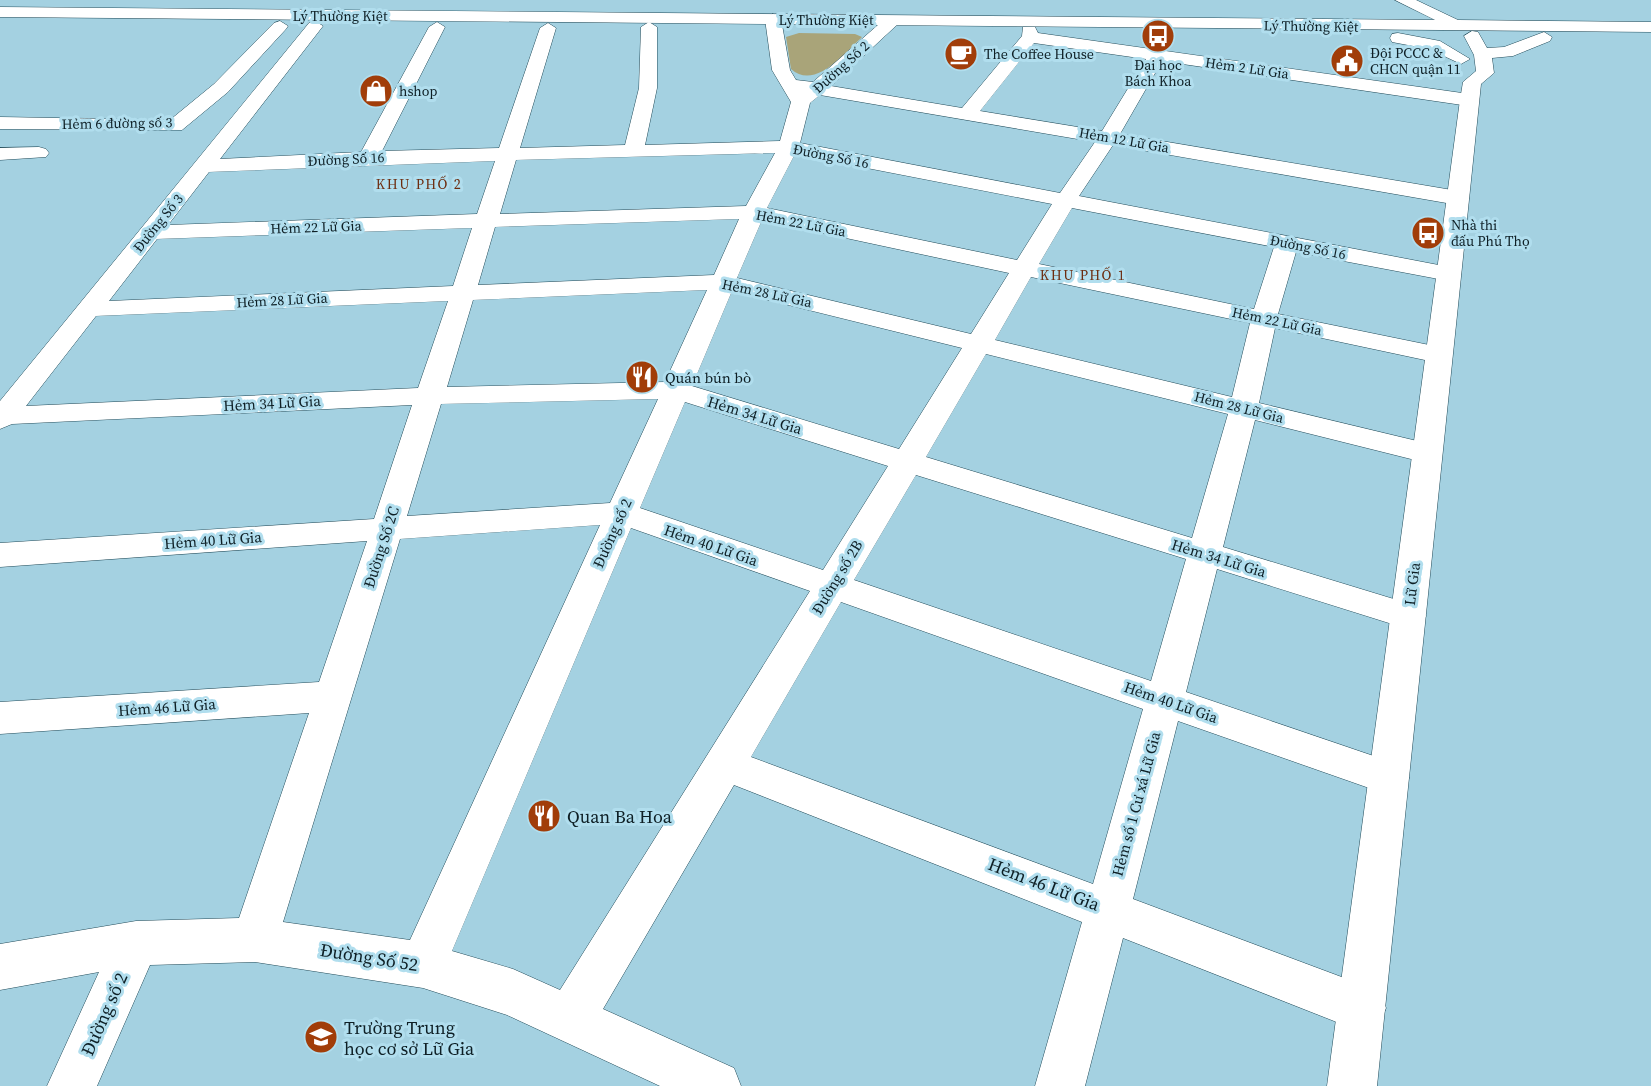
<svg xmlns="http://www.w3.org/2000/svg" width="1651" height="1086" viewBox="0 0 1651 1086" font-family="'Source Serif 4',serif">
<rect width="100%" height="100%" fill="#a4d1e1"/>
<!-- green -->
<path fill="#a9a479" d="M799,33L855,34L862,37C846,52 815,91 791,69L786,37Z"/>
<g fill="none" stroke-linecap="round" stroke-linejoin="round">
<defs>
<g id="minor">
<path d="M773,14L781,19L790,70L796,80L813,82L887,17H899L901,20L899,23L831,86L962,108L1022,36L1023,27H1035L1038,33L1469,94L1478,100L1469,106L1162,61L1120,134L1458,191L1466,193L1469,198L1466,203L1458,205L1113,145L1079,196L1449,267L1458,269L1461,274L1458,279L1449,281L1296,252L1278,314L1439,347L1449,349L1452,355L1449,361L1439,363L1275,328L1259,403L1438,446L1442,453L1438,460L1427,463L1255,420L1223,547L1420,607L1426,616L1420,625L1408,629L1217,569L1186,692L1403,766L1409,778L1403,790L1389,795L1178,721L1133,899L1379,991L1386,1008L1379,1025L1362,1032L1123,938L1085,1086H1035L1082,922L734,785L603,1009L734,1068L741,1086H660L507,1015L423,988L255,962L150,965L97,1086H47L99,972L0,990V944L136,921L239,918L309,713L0,734V702L319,682L367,541L0,567V543L374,519L412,405L12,424L0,429V401L309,23L315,21L323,26L220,159L361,152L429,27L437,22L445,27L382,151L499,148L540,28L548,23L556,28L520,148L625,145L639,88L641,27L649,22L657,27V88L645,145L780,141L791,102L772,70L765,19ZM1034,43L1146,59L1102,131L980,111ZM820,95L1095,142L1060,193L800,143L810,103ZM775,153L746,206L500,214L516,160ZM795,154L1052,204L1017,260L767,208ZM495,161L477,214L168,225L209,172ZM1072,208L1274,247L1254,309L1039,264ZM739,219L714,275L478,285L495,227ZM762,220L1009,273L971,334L737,278ZM472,228L453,286L109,301L157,239ZM1031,277L1250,323L1232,397L995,340ZM707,290L665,382L447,387L473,300ZM732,291L962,348L899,449L692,386ZM448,301L418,388L26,406L96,316ZM986,354L1228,414L1192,538L926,457ZM658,399L610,503L407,516L441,404ZM685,402L888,466L823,570L640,508ZM916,475L1186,559L1151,681L854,580ZM600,525L410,940L283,922L400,539ZM631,528L810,591L560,990L513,969L452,951ZM841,602L1143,709L1093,884L751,757Z"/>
<path d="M280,21L288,26L286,29L228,92L182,130L0,129V117L170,120L214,84L274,23Z"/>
<path d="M39,147L46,149L49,153L46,157L0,160V148Z"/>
</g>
<g id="major">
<path d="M1395,0H1416L1458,20L1651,22V32L0,17V7L1435,20Z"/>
<path d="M1472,31L1478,32L1487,48L1504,47L1544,32L1552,37L1550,41L1513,56L1492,58L1494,73L1481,84L1377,1086H1327L1460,100L1463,82L1476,71L1474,55L1464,36Z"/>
<path d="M1398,33L1440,41L1470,59L1461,64L1429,49L1392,42L1390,38L1392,34Z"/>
</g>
</defs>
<!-- minor casing -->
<use href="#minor" stroke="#234c5a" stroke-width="1"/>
<!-- major casing -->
<use href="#major" stroke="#234c5a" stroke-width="1"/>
<!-- minor -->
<use href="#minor" fill="#fff" fill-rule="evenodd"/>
<!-- major -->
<use href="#major" fill="#fff" fill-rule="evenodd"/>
</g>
<!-- icons -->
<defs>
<symbol id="bus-disc" viewBox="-11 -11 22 22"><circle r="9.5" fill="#a13d09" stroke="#b1deee"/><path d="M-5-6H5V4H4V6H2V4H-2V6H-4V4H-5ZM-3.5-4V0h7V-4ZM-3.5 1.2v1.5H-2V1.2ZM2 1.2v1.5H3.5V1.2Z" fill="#fff"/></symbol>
<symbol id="cafe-disc" viewBox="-11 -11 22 22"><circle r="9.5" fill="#a13d09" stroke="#b1deee"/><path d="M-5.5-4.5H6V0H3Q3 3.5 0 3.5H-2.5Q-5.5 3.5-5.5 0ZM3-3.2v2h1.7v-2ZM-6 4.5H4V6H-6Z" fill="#fff"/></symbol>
<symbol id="civic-disc" viewBox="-11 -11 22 22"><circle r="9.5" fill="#a13d09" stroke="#b1deee"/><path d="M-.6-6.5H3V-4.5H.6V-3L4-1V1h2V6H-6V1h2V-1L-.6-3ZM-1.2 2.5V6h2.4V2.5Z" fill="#fff"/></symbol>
<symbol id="shop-disc" viewBox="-11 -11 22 22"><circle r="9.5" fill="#a13d09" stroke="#b1deee"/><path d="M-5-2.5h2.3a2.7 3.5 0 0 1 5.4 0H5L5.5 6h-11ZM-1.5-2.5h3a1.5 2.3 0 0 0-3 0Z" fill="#fff"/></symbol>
<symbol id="restaurant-disc" viewBox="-11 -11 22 22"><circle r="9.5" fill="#a13d09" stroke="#b1deee"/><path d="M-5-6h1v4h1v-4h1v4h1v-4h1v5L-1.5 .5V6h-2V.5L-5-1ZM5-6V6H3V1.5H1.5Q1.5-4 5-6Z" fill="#fff"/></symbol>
<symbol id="school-disc" viewBox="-11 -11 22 22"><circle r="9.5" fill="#a13d09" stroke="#b1deee"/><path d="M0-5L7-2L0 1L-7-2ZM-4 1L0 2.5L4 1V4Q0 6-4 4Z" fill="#fff"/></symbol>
</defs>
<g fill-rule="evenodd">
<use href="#bus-disc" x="1139" y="17" width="38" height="38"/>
<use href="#cafe-disc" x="942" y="35" width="38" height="38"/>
<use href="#civic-disc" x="1328" y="42" width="38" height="38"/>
<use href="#shop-disc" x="357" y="72" width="38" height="38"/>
<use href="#bus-disc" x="1409" y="214" width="38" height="38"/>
<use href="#restaurant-disc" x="623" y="358" width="38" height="38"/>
<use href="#restaurant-disc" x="525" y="797" width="38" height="38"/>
<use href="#school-disc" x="302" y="1018" width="38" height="38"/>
</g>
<g text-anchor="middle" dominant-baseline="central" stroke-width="6" stroke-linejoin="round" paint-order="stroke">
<!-- far-street labels -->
<g font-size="14" fill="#0e1f25" stroke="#b1deee">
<text x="340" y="16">Lý Thường Kiệt</text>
<text x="826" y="20">Lý Thường Kiệt</text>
<text transform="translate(1311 26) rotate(1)">Lý Thường Kiệt</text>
<text transform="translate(841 67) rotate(-42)">Đường Số 2</text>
<text transform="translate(1247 68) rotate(8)">Hẻm 2 Lữ Gia</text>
<text transform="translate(117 123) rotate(-1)">Hẻm 6 đường số 3</text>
<text transform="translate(1124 140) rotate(10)">Hẻm 12 Lữ Gia</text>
<text transform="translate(831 156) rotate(11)">Đường Số 16</text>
<text transform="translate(346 159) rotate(-3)">Đường Số 16</text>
<text transform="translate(158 223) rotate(-51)">Đường Số 3</text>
<text transform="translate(801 223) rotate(11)">Hẻm 22 Lữ Gia</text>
<text transform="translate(316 227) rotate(-2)">Hẻm 22 Lữ Gia</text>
<text transform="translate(1308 247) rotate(11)">Đường Số 16</text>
<text transform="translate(767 293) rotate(12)">Hẻm 28 Lữ Gia</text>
<text transform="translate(282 300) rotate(-3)">Hẻm 28 Lữ Gia</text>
<text transform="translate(1277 321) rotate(12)">Hẻm 22 Lữ Gia</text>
<text transform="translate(1239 407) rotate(14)">Hẻm 28 Lữ Gia</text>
</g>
<!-- far-poi labels -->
<g font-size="14" fill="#0e1f25" stroke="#b1deee" text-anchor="start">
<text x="1370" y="53">Đội PCCC &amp;<tspan x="1370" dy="16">CHCN quận 11</tspan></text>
<text x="984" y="54">The Coffee House</text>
<text x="1158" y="65" text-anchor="middle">Đại học<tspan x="1158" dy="16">Bách Khoa</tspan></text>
<text x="399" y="91">hshop</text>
<text x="1451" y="225">Nhà thi<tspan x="1451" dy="16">đấu Phú Thọ</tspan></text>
</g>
<!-- far-neighbourhood labels -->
<g font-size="14" letter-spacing="1.5" fill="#6c2c0f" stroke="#b1deee">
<text x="419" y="184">KHU PHỐ 2</text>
<text x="1083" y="275">KHU PHỐ 1</text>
</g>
<!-- poi labels -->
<g font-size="15" fill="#0e1f25" stroke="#b1deee" text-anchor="start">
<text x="665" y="377">Quán bún bò</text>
</g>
<!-- street labels -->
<g font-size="15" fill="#0e1f25" stroke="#b1deee">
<text transform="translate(272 403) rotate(-3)">Hẻm 34 Lữ Gia</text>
<text transform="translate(755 415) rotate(17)">Hẻm 34 Lữ Gia</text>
<text transform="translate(612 533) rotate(-66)">Đường số 2</text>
<text transform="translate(213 540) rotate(-4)">Hẻm 40 Lữ Gia</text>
<text transform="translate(711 545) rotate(19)">Hẻm 40 Lữ Gia</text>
<text transform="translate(381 547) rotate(-72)">Đường Số 2C</text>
<text transform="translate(1219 558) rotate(17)">Hẻm 34 Lữ Gia</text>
<text transform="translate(837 577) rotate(-59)">Đường số 2B</text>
<text transform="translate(1412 584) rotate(-83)">Lữ Gia</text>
<text transform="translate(1171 702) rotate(19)">Hẻm 40 Lữ Gia</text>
<text transform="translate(167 707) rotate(-4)">Hẻm 46 Lữ Gia</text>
<text transform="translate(1136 804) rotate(-75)">Hẻm số 1 Cư xá Lữ Gia</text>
</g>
<!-- near-poi labels -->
<g font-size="18" fill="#0e1f25" stroke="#b1deee" text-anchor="start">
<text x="567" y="816">Quan Ba Hoa</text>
<text x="344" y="1027">Trường Trung<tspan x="344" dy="21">học cơ sở Lữ Gia</tspan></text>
</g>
<!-- near-street labels -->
<g font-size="18" fill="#0e1f25" stroke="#b1deee">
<text transform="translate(1044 884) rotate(21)">Hẻm 46 Lữ Gia</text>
<text transform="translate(369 957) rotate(9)">Đường Số 52</text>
<text transform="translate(104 1014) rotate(-66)">Đường số 2</text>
</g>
</g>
</svg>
